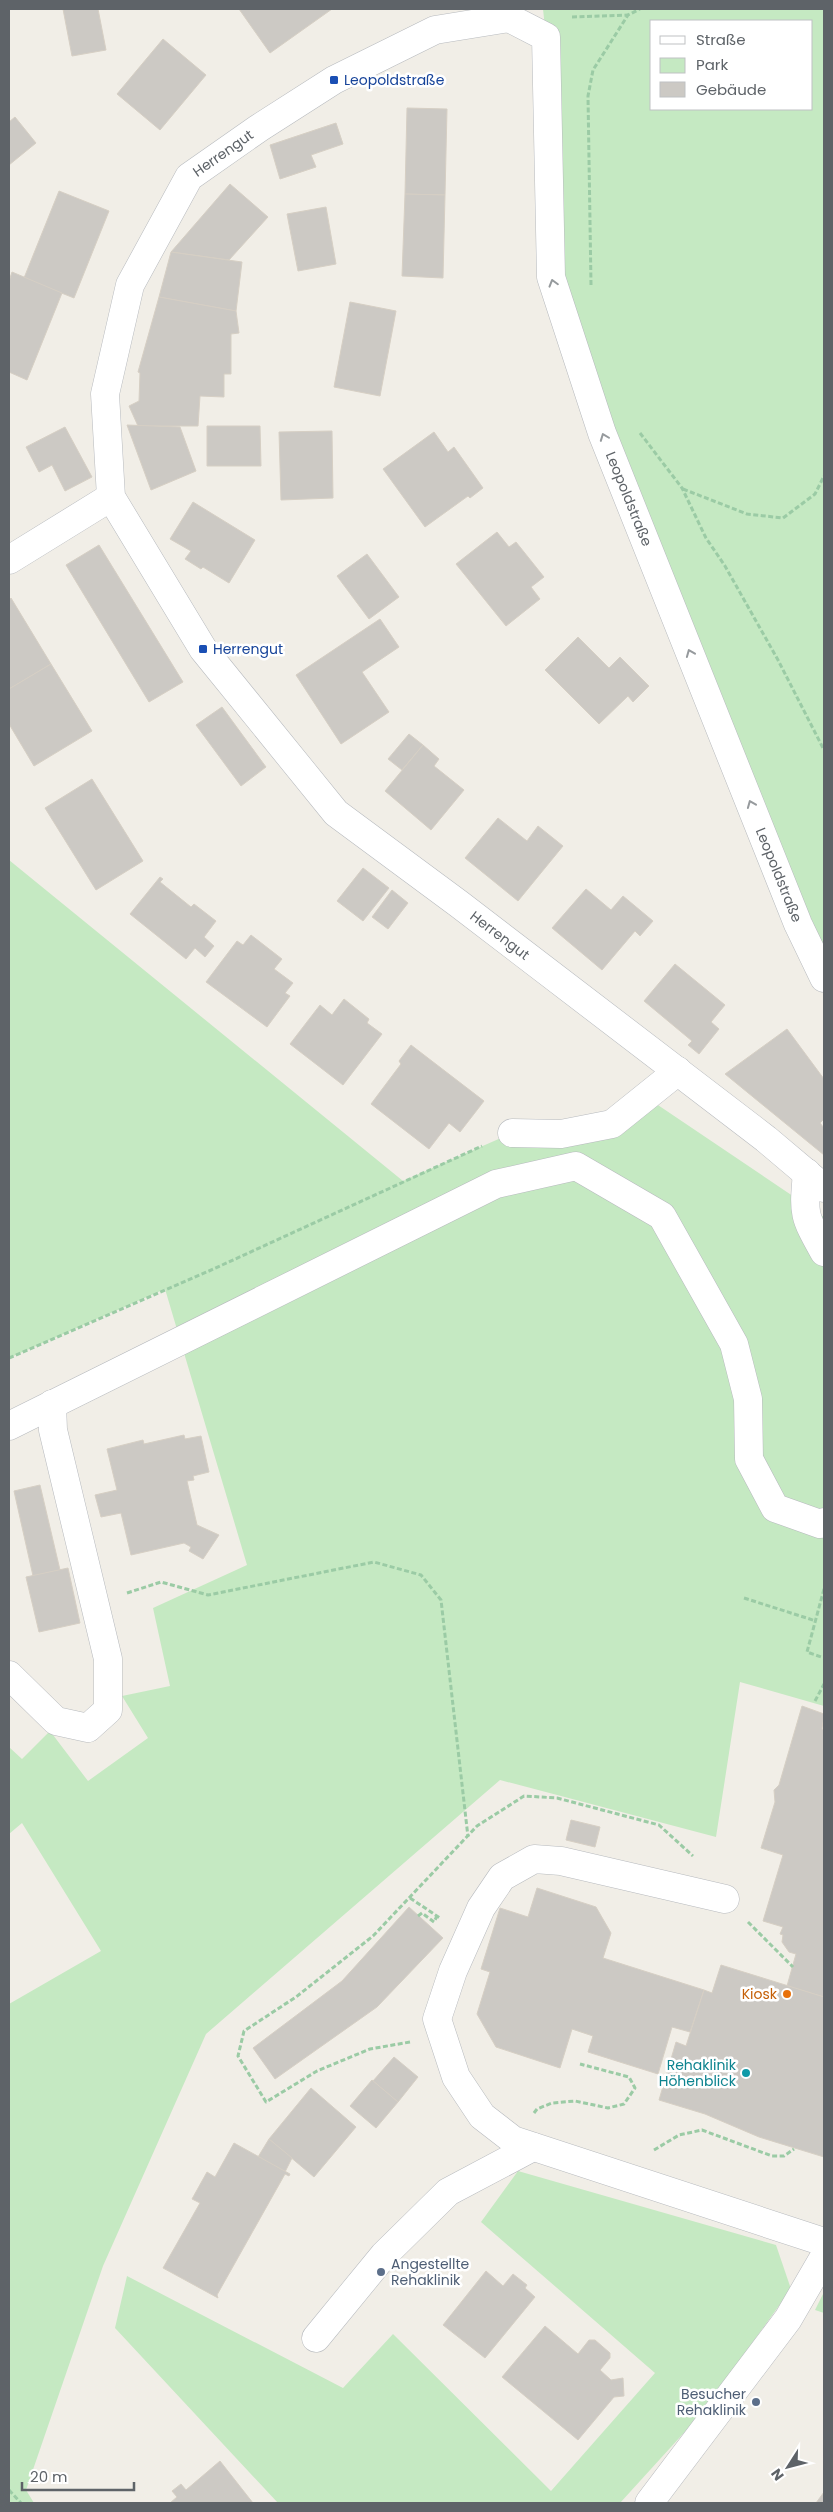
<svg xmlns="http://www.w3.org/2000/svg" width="833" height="2512" viewBox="0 0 833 2512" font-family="Poppins,sans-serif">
<rect width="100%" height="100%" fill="#f1eee7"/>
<!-- green -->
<g fill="#c5e9c2" fill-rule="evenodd">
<path d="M543,9H824V978L551,277L546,37ZM652,21H812V109H652Z"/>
<path d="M9,860L403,1181L512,1133L561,1134L646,1097L824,1217V1706L740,1682L716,1837L500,1780L206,2034L103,2266L26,2490L34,2503H9V2004L101,1951L22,1823L9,1834V1747L22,1759L50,1731L88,1781L148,1738L122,1696L170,1686L153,1608L247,1565L165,1289L9,1358Z"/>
<path d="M518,2171L776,2245L791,2289L701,2414L620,2503H278L115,2328L127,2276L343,2388L393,2334L551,2491L655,2373L481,2222Z"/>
<path d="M824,2292V2313L815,2310Z"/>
</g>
<!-- building -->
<g fill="#ccc9c4" stroke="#d6cfc4">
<path d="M63,9H98L106,50L72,56Z"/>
<path d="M239,9H332L270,53Z"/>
<path d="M163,39L206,75L160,130L117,94Z"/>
<path d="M407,108L447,109L445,195L405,194Z"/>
<path d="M15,117L36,143L9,165V122Z"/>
<path d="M336,123L343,144L311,155L316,167L280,179L270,145Z"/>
<path d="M230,184L268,217L229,260L171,252Z"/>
<path d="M59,191L109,211L74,298L24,278Z"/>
<path d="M405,194L445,195L443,278L402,276Z"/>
<path d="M326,207L336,264L298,271L287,214Z"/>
<path d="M171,252L242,262L236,311L159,297Z"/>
<path d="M12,272L62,293L27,380L9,372V281Z"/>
<path d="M159,297L236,311L239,333L231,334V374H224V397L200,396L198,426H138L129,406L139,401L140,373L138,372Z"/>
<path d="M350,302L396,311L380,396L334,387Z"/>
<path d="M127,425L180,427L196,471L151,490Z"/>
<path d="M207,426H260L261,466H207Z"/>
<path d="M65,427L92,477L65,491L52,465L39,472L26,447Z"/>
<path d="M332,431L333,498L281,500L279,432Z"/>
<path d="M434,432L448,452L454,447L483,488L470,498L468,496L425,527L383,469Z"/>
<path d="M193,502L255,540L229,583L203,567L201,569L185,559L191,551L170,539Z"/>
<path d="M497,532L509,547L516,542L544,577L531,587L540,599L506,626L456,564Z"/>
<path d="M99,545L183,682L149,702L66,565Z"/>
<path d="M367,554L399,597L369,619L337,576Z"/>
<path d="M11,598L51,664L9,689V600Z"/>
<path d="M380,619L399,647L362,672L389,712L341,744L296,675Z"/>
<path d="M578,637L609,668L620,657L649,686L633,702L628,696L599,724L545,670Z"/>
<path d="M51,664L92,731L34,766L9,724V689Z"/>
<path d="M222,707L266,767L241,786L196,725Z"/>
<path d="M409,734L423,745L402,770L388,759Z"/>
<path d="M423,745L439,759L434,766L464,790L431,830L385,791Z"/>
<path d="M92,779L143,861L96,890L45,808Z"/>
<path d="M498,818L527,841L538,826L563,846L518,901L465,858Z"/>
<path d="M363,868L389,888L363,921L337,901Z"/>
<path d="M160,877L163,879L160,882L191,907L194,904L216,921L204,937L214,946L205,957L195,948L186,959L130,914Z"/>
<path d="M586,889L611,910L623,896L653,921L640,936L635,931L602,970L552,928Z"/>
<path d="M392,890L408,903L388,929L372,917Z"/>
<path d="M251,935L282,959L274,969L293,983L285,993L290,996L267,1027L206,982L237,941L243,945Z"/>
<path d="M675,964L725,1005L711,1022L719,1029L699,1054L688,1045L692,1041L644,1001Z"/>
<path d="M344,999L369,1019L367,1023L382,1034L343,1085L290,1044L320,1005L332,1015Z"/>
<path d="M787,1029L824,1079V1119L820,1123L824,1128V1155L725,1074Z"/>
<path d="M411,1045L484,1101L460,1132L449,1123L429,1149L371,1104L401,1064L399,1061Z"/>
<path d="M184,1435L185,1439L201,1436L209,1472L193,1476L194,1480L187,1481L197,1525L219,1535L203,1559L189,1551L191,1547L184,1543L131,1555L121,1513L101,1517L95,1495L117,1490L107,1449L143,1440L144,1444Z"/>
<path d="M40,1485L60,1570L33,1576L14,1491Z"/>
<path d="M68,1568L80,1623L39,1632L26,1577Z"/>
<path d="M802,1706L824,1714L822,1729L824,1730V1997L787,1986L796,1954L789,1952L782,1942L783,1935L780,1934L783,1927L763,1921L783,1855L761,1848L775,1802L774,1790L779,1785Z"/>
<path d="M571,1820L600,1827L595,1847L566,1840Z"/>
<path d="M537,1888L596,1907L611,1933L603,1958L704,1990L690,2032L672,2027L658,2074L588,2052L593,2036L572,2029L560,2068L496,2047L477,2014L490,1972L481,1969L500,1908L528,1917Z"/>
<path d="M409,1907L443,1938L377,2007L275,2079L253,2048L342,1981Z"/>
<path d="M721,1965L824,1997V2157L759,2137L705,2114L659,2100L676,2042L686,2046L704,1990L712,1993Z"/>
<path d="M394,2057L418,2077L398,2102L373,2081Z"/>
<path d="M372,2080L398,2102L376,2128L350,2106Z"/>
<path d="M311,2088L356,2127L314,2177L269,2139Z"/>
<path d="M269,2139L292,2158L285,2172L258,2157Z"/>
<path d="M234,2143L290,2174L289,2176L285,2174L217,2295L218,2298L163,2268L200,2203L192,2199L207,2172L215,2177Z"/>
<path d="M486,2271L503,2286L513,2274L527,2285L525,2288L535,2297L485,2358L443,2325Z"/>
<path d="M545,2326L578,2354L589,2340H595L610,2353V2358L600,2370L611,2380L623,2378L624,2396L614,2397L578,2440L502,2377Z"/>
<path d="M220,2461L253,2503H170L177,2497L172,2491L181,2484L186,2490Z"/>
<path d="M824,2492V2503H816Z"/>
</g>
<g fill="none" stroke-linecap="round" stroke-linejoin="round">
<defs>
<g id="minor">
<path d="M9,560L111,497"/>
<path id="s1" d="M824,978L798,924L602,433L551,277L546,37L509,18L435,30L334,80L259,128L189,177L130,285L105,394L111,497L203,649L336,813L459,904L766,1139L824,1188"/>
<path d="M512,1133L561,1134L612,1124L678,1071"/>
<path d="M807,1173C803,1215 804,1216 824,1252"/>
<path d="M9,1426L496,1184L576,1166L662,1216L734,1344L748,1399L749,1459L775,1508L820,1524L824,1522"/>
<path d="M9,1675L56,1721L88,1728L108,1710V1659L53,1430L52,1404"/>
<path d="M725,1899L561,1861L534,1859L502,1877L481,1908L453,1971L437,2019L456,2077L482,2116L513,2140L824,2242"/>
<path d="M316,2338L384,2255L448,2192L533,2147"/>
<path d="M649,2503L788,2319L824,2257"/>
</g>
</defs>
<!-- minor casing -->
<use href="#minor" stroke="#b7babe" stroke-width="29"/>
<!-- path -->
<g stroke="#9bcba5" stroke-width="3" stroke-dasharray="5 2.5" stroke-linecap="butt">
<path d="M572,17L628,15"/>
<path d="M591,285L588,96L593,70L628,15L640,9"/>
<path d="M640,433L682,488L706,538L725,566L778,660L824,750"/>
<path d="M683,489L747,514L783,518L815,494L824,476"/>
<path d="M9,1358L209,1271L482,1146"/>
<path d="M824,1589L807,1652L824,1658"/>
<path d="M127,1593L161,1582L208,1595L374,1562L421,1575L441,1600L468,1837"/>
<path d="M744,1598L816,1621"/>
<path d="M815,1701L824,1684"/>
<path d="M410,1898L440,1918"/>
<path d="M418,1916L422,1913L434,1922L437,1916"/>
<path d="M748,1922L793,1967"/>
<path d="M410,2042L370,2049L317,2071L266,2102L238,2056L244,2031L296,1997L373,1936L477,1826L524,1796L557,1798L659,1825L693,1856"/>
<path d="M534,2113L537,2109L552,2103L575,2101L608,2108L624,2104L635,2088L629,2077L580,2064"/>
<path d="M654,2150L679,2135L702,2130L772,2156H784L794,2149"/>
<path d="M9,2490L21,2503"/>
</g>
<!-- minor -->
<use href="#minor" stroke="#fff" stroke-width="28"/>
</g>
<!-- one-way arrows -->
<defs><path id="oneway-chevron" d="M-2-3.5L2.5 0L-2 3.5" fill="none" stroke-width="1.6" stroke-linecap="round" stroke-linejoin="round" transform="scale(1.25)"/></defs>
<g stroke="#969a9d">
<use href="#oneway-chevron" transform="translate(553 283) rotate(-106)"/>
<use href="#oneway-chevron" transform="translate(604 437) rotate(-111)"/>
<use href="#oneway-chevron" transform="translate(690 653) rotate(-112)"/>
<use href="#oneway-chevron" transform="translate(751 804) rotate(-112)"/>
</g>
<!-- markers -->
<g fill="#1a4fb4" stroke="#fff" stroke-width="2">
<rect x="329" y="75" width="10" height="10" rx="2.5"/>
<rect x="198" y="644" width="10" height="10" rx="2.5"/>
</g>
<circle fill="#e8710a" stroke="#fff" stroke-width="2" cx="787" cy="1994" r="5"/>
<circle fill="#0f9aa8" stroke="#fff" stroke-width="2" cx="746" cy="2073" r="5"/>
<g fill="#5c6f8a" stroke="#fff" stroke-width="2">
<circle cx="381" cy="2272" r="5"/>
<circle cx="756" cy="2402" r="5"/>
</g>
<g text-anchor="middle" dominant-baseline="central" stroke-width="5" stroke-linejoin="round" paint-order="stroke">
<!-- transit labels -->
<g font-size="14" fill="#164399" stroke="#fff" text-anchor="start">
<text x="344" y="80">Leopoldstraße</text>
<text x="213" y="649">Herrengut</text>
</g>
<!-- street labels -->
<g font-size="14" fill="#5e6368" stroke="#fff">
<text transform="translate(223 153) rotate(-35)">Herrengut</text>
<text transform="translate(629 499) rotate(68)">Leopoldstraße</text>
<text transform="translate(779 875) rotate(68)">Leopoldstraße</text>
<text stroke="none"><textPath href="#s1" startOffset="2328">Herrengut</textPath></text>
</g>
<!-- food labels -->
<g font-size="14" fill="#c56008" stroke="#fff" text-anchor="end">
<text x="777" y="1994">Kiosk</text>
</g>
<!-- culture labels -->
<g font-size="14" fill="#0d838f" stroke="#fff" text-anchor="end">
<text x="736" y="2065">Rehaklinik<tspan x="736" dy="16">Höhenblick</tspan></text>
</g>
<!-- service labels -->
<g font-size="14" fill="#4e5e75" stroke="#fff" text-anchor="start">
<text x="391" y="2264">Angestellte<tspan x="391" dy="16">Rehaklinik</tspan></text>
<text x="746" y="2394" text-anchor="end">Besucher<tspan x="746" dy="16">Rehaklinik</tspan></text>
</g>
</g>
<!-- border -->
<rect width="833" height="2512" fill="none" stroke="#5e6368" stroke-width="20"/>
<!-- legend -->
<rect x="650" y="20" width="162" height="90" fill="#ffffff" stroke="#bfc1c3"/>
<rect x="660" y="36" width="25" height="8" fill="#ffffff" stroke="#bfc1c3"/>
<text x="696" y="45" font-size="15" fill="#5e6368">Straße</text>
<rect x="660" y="58" width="25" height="15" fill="#c5e9c2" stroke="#bfc1c3"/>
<text x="696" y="70" font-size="15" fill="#5e6368">Park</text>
<rect x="660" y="82" width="25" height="15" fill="#ccc9c4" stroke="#bfc1c3"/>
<text x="696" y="95" font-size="15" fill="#5e6368">Gebäude</text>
<!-- north arrow -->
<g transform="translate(788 2467) rotate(234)" stroke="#ffffff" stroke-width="4" paint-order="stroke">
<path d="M0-4L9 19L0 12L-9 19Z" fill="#5e6368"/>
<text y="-8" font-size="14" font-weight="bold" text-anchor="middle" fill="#5e6368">N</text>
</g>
<!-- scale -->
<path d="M22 2482v8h112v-8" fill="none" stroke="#5e6368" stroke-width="2.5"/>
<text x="30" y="2482" font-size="15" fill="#5e6368" stroke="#ffffff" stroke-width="4" paint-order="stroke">20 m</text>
</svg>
